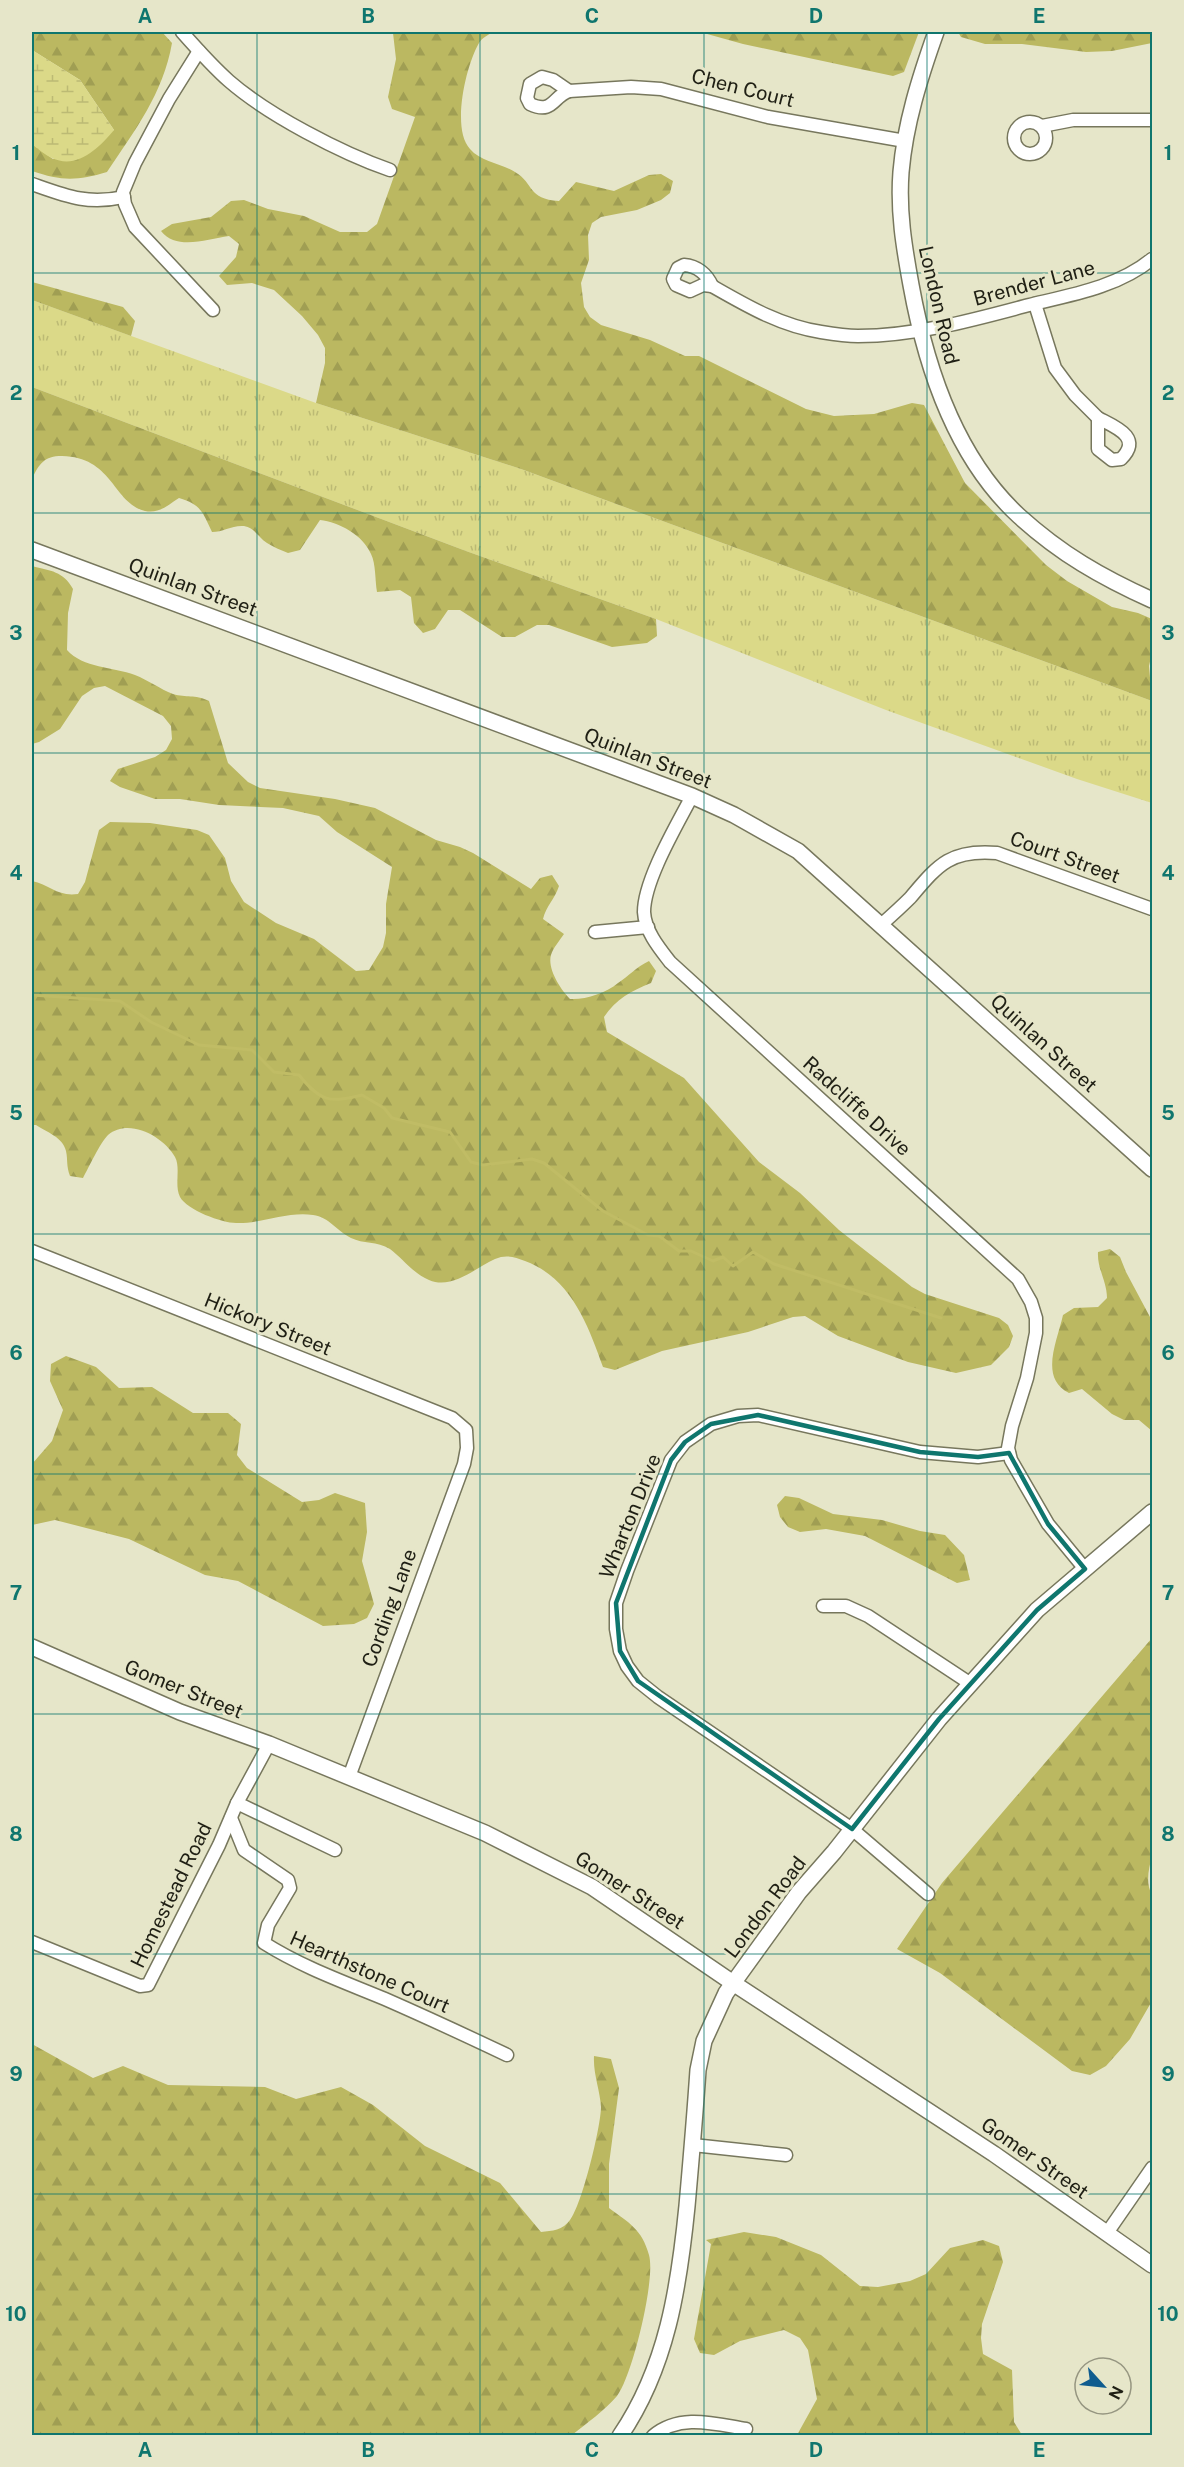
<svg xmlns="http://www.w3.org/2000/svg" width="1184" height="2467" viewBox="0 0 1184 2467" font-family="'Public Sans',sans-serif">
<defs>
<pattern id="grass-tufts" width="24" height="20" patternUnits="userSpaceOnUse" patternTransform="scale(1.5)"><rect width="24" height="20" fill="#dbd988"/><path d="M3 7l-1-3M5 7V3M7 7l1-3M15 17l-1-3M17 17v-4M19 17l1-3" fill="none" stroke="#bcba74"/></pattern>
<pattern id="forest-firs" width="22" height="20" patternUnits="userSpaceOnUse" patternTransform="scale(1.5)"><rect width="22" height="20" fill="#bbb861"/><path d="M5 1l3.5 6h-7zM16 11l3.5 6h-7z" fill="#a09e53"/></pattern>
<pattern id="wetland-marsh" width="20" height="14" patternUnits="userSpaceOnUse" patternTransform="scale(1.5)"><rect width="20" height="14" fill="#dbd988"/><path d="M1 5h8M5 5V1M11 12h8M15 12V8" fill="none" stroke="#bcba74"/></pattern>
</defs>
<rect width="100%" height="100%" fill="#e6e6c9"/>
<!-- grass -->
<path fill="url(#grass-tufts)" d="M32,300L316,403L521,469L1152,701V803L1077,779L886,710L656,619L466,551L32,387Z"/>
<!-- forest -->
<g fill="url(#forest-firs)">
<path d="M32,32H162L172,43C163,94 135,130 107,172C77,181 61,181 32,171V144L53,159L114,130L80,80L32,50Z"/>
<path d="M391,32H493C488,35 482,38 479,43C466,65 451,129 470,149C481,162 501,163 515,172C535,184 527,199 559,201L576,182L614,191L649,175L661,174L673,181L670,193L661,200L637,210L601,217L592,223L588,235L589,260L581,283L584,307L590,317L601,325L650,340L685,356H699L806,409L834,416L874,414L912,403L924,405L965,483L1046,565L1067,581L1112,607L1138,613L1152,619V653L1149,666L1152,701L521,469L316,403L325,363V348L318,335L302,316L274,290L252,283L227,285L219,276L236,257L239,244L229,236C207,239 177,251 161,231L172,224L211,217L231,201L244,200L268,209L304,216L340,232H367L377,224L415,117L392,109L388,97L396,59L393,33Z"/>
<path d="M700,32H919L904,72L893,76L743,44Z"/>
<path d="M958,32H1152V43L1112,51L1086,52L1022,44H985L961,37Z"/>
<path d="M32,282L123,307L135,321L131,336L32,300Z"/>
<path d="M32,387L466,551L656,619L657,636L647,643L612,647L549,625H537L515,637H502L460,610H448L435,629L423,633L414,623L411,597L400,590L377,592C375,581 376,564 371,554C363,535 339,522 320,520L300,550L288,553C281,550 273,547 267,543C258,537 255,528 244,526C232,525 223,532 212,532C203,513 201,504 179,498C168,505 159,514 145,511C113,503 113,457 62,456C44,456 39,464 32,479Z"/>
<path d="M32,566C51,571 63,571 73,589L68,613L67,650C83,668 113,667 135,675C148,680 160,689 173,694C187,698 194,694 209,701L228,763L248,782L260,788L335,799L375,808L436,840L460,847L473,853L531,889L540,878L552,875L559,886C555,899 546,906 543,919L564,934C560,940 553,948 551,955C547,969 561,990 570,999C585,1000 606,993 618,983C629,976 636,967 649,961L656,971L651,983C631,991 616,999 604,1017L607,1032L684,1078L759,1162L800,1193L839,1230L912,1287L925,1294L999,1318L1008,1325L1013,1336L1009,1347L991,1365L956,1373L908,1362L838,1336L805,1316L793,1317L748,1332L662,1351L615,1370L603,1367C588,1325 571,1278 525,1261C515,1257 506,1254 495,1259C475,1268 452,1290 429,1280C414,1274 402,1258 390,1249C377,1241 363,1244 351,1238C337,1231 329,1217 313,1215C288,1211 261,1224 236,1223C222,1223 187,1210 180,1197C174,1185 181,1168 175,1157C164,1137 129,1117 108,1135C100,1143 89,1167 83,1178L70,1176C66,1165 68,1160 66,1151C63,1137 46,1132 36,1125H32V881C50,885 58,897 78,894L85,882L99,830L110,822L150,823L197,830L209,835L225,858L231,881L244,902L276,923L314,939L356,971L369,970L383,947L386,933V904L392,867L337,832L319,816L283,808L219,805L180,799H155L120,787L110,781L118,769L155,757L166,750L172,739L171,726L163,716L105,686L94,688L82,696L60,729L39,742L32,744Z"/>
<path d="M1110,1249L1120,1257L1126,1272L1150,1317L1152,1318V1431L1139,1420H1124L1112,1414L1082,1389L1069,1393C1039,1378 1057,1342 1063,1315L1074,1308L1098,1307L1107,1298C1107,1281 1097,1269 1098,1252Z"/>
<path d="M66,1356L96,1367L119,1388L152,1387L193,1413H228L241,1424L237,1455L247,1468L302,1502L319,1500L335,1493L365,1503L367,1532L362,1561L374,1604L367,1618L354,1624L323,1626L238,1581L205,1575L129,1539L55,1520L32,1525V1464L52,1441L63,1410L50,1381L51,1364Z"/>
<path d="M785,1496L799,1498L833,1514L882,1520L920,1531L945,1535L963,1554L966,1557L964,1555L970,1580L957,1583L865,1536L826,1529L800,1532L788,1527L780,1517L777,1505Z"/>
<path d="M1152,1638V1855C1149,1869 1145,1882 1152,1895V2001L1130,2039L1106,2066L1090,2075L1072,2071L940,1973L897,1949L942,1883Z"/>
<path d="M32,2044L93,2078L123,2066L168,2085L265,2087L296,2099L341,2087L373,2105L425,2146L500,2183L541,2232C552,2231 563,2230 570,2220C582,2205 601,2126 601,2107C600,2090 593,2074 594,2056L611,2059L619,2088L609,2164V2208C629,2223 642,2229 649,2255C656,2279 632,2377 617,2396C604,2411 587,2423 572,2435H32Z"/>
<path d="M744,2232L776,2237L821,2255L860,2286L878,2287L910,2281L926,2274L950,2248L983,2240L999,2246L1003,2262L982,2324L981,2338L983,2354L1012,2370L1014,2422L1022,2435H797L817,2399L808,2350L800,2338L784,2330L740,2341L714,2355L700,2353L694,2339L711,2244L706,2240Z"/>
</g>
<!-- wetland -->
<path fill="url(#wetland-marsh)" d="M32,50L80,80L114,130C99,148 77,170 52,158C45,155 38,149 32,144Z"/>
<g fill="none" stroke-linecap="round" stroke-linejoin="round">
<!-- stream -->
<path stroke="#c0bc65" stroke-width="3" d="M32,995L120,1001L151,1022L199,1045L252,1050L274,1072L299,1075C321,1102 329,1103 362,1095L384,1108L392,1118L450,1132L471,1162L483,1165L532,1159L544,1163L603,1211L648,1235L659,1236L679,1251H691L713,1261L723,1257L733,1266L753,1252L774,1264L941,1318"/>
<defs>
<g id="minor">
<path d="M182,32C197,49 212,66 229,81C268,115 341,153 390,170"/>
<path d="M199,51L169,99L135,163L123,192L125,204L135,227L213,310"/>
<path d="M542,77L553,80L569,91C553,96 553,115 530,104L527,98L530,84Z"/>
<path d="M569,91L631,87L661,89L768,117L905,141"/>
<circle cx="1030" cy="138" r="16"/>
<path d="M1042,126L1073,120H1152"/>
<path d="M32,184C66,196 87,205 124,197"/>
<path d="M684,265C697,266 707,274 712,286L703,285L690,291L676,285L673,279L678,268Z"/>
<path d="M712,286C747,306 781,326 821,332C833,334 846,336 858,336C915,336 973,320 1029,305C1071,295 1118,287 1152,259"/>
<path d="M1035,304L1055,368L1075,395L1098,418"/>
<path d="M1098,418C1115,427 1143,437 1121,459L1112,460L1098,449Z"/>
<path d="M692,796C677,825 644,880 644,912C645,931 659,948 670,962L1018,1279L1031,1302L1036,1318V1333L1027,1378L1012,1426L1008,1448L1011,1460L1048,1524L1085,1569"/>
<path d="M882,924C891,916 901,907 910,898C938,865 950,849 997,853L1152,909"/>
<path d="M595,932L648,927"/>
<path d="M32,1251L452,1418L466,1430L467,1448L464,1464L349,1777"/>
<path d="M823,1606H846L868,1616L971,1684"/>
<path d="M237,1803L335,1850"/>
<path d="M231,1818L244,1850L288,1880L290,1888L268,1925L264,1943C302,1967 344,1982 385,1999C426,2017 467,2036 507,2055"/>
<path d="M928,1894L852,1829L658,1697L638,1681L627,1666L620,1651L616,1629V1603L627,1571L671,1460L685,1442L711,1424L738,1416L758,1415L920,1452L978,1457L1009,1453"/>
<path d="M32,1942L140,1986L148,1985L219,1845L237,1803L269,1744"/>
<path d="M693,2145L786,2155"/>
<path d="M1107,2233L1152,2168"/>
<path d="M653,2436C680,2413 715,2424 746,2429"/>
</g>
<g id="tertiary">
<path d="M936,32C920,77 905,124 901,172C898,211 904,247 911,285C926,368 955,457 1019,516C1061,554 1101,577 1152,600"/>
<path d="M32,550L692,796L734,815L798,851L1152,1169"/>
<path d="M32,1647L180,1712L269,1744L485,1833L592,1887L733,1983L994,2154L1152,2265"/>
<path d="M620,2436C667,2367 679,2287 687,2206C691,2161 695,2115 698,2070L704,2041L726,1993L799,1892L834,1852L939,1719L1037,1610L1152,1512"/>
</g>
</defs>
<!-- minor casing -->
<use href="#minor" stroke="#77775d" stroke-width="15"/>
<!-- tertiary casing -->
<use href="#tertiary" stroke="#77775d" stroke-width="18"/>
<!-- minor -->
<use href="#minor" stroke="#fff" stroke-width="12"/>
<!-- tertiary -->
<use href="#tertiary" stroke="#fff" stroke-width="15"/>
</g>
<!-- marked area -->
<path fill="none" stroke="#0f766e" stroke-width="4.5" stroke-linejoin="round" d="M758,1415L920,1452L978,1457L1009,1453L1048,1524L1085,1569L1037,1610L939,1719L852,1829L638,1681L620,1651L616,1603L671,1460L685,1442L711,1424Z"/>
<!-- grid -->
<path fill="none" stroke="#0f766e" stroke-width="1.5" stroke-opacity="0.55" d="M257,32V2436M480,32V2436M704,32V2436M927,32V2436M32,273H1152M32,513H1152M32,753H1152M32,993H1152M32,1234H1152M32,1474H1152M32,1714H1152M32,1954H1152M32,2194H1152"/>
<g text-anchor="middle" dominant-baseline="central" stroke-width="6" stroke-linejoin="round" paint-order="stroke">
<!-- street labels -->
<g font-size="20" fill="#1f1f14" stroke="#e6e6c9">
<text transform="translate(743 88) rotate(14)">Chen Court</text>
<text transform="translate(1034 283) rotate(-15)">Brender Lane</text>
<text transform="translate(939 305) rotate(77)">London Road</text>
<text transform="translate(193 587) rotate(20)">Quinlan Street</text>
<text transform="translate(648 758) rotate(21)">Quinlan Street</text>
<text transform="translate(1065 857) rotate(20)">Court Street</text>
<text transform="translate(1044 1043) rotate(42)">Quinlan Street</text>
<text transform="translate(857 1106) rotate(42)">Radcliffe Drive</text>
<text transform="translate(268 1324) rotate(22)">Hickory Street</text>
<text transform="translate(630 1516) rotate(-68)">Wharton Drive</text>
<text transform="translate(389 1608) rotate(-70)">Cording Lane</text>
<text transform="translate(184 1689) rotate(22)">Gomer Street</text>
<text transform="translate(630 1890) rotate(33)">Gomer Street</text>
<text transform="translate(171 1895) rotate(-64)">Homestead Road</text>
<text transform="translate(765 1907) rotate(-53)">London Road</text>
<text transform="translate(370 1972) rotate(24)">Hearthstone Court</text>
<text transform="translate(1035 2158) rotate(35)">Gomer Street</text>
</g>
</g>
<!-- border -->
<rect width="1184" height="2467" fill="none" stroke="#e6e6c9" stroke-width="66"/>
<!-- north arrow -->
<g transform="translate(1103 2386) rotate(117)"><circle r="28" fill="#e6e6c9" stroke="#969681" stroke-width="1.5"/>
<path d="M0-4.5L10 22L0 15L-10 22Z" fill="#0f5c8f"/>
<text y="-9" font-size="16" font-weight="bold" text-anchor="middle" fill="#1f1f14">N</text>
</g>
<rect x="33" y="33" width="1118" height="2401" fill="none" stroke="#0f766e" stroke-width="2"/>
<g font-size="20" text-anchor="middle" font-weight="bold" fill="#0f766e">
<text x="145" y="23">A</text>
<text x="368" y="23">B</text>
<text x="592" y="23">C</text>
<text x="816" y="23">D</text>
<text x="1039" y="23">E</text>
<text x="16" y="160">1</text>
<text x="1168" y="160">1</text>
<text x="16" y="400">2</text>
<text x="1168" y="400">2</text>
<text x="16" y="640">3</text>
<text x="1168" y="640">3</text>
<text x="16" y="880">4</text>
<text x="1168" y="880">4</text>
<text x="16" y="1120">5</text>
<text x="1168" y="1120">5</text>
<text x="16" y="1360">6</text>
<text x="1168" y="1360">6</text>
<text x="16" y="1600">7</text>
<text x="1168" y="1600">7</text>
<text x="16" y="1841">8</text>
<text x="1168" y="1841">8</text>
<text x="16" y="2081">9</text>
<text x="1168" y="2081">9</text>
<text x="16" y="2321">10</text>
<text x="1168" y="2321">10</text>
<text x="145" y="2457">A</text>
<text x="368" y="2457">B</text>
<text x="592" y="2457">C</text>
<text x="816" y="2457">D</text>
<text x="1039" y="2457">E</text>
</g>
</svg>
